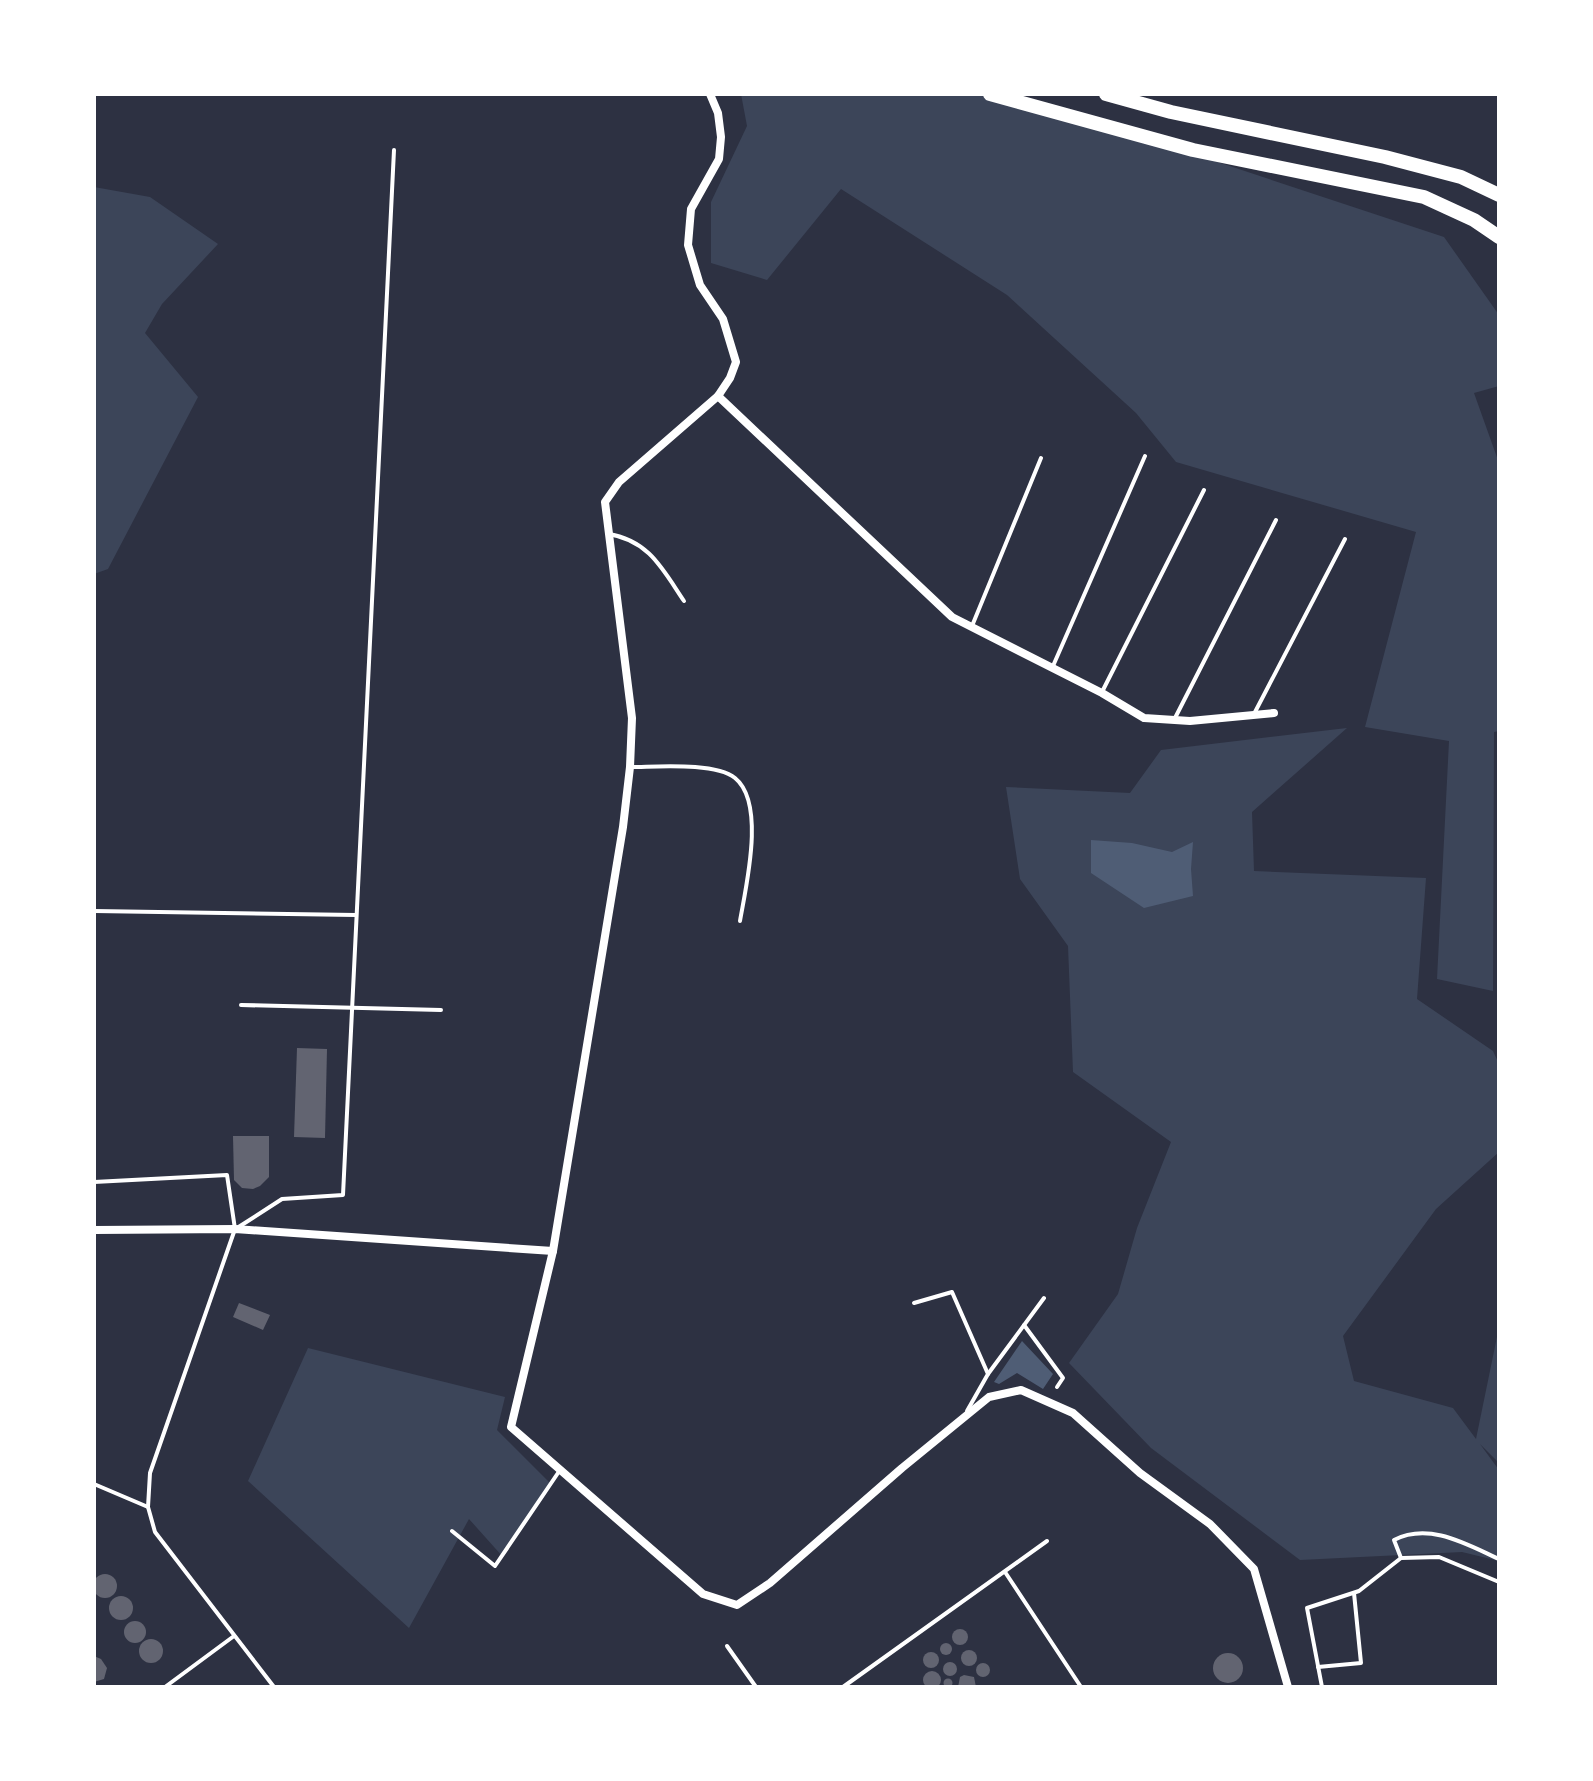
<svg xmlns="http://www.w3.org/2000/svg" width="1593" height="1781" viewBox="0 0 1593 1781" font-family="Jost,sans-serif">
<rect width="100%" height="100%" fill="#2d3142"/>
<!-- green -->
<g fill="#3c4559">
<path d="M741,94H1012L1444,237L1499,315V386L1474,393L1499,463V731L1494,732L1493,991L1437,979L1449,741L1365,727L1416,532L1176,462L1136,413L1007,295L841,189L767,280L711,263V202L747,126Z"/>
<path d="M94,187L150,197L218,244L162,304L145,333L198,397L108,569L94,574Z"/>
<path d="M1347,728L1252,812L1254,871L1426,878L1417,999L1493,1051L1499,1064V1152L1436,1209L1343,1336L1354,1381L1453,1408L1476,1439L1499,1327V1463L1480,1444L1499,1470V1561L1462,1552L1300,1560L1151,1448L1069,1363L1118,1294L1137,1228L1171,1142L1073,1072L1068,946L1020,879L1006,787L1130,793L1161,750Z"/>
<path d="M308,1348L505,1397L497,1430L552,1485L503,1557L469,1519L409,1628L248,1481Z"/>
</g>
<!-- water -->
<g fill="#4f5d75">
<path d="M1091,840L1132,843L1172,852L1193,842L1191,869L1193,896L1144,908L1091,873Z"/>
<path d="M1022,1341L1053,1374L1043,1389L1017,1373L999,1384L994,1382Z"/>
</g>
<!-- building -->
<g fill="#626471">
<path d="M297,1048L327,1049L325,1138L294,1137Z"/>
<path d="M233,1136H269V1177L260,1186L253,1189L242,1188L234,1180Z"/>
<path d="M239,1303L270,1315L263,1330L233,1317Z"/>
<circle cx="105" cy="1586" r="12"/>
<circle cx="121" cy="1608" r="12"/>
<circle cx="135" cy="1632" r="11"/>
<circle cx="960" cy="1637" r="8"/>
<circle cx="151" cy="1651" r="12"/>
<circle cx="946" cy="1649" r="6"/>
<circle cx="969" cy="1658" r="8"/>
<circle cx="931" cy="1660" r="8"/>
<circle cx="1228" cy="1668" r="15"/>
<path d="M94,1656L101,1659L107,1668L104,1679L94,1682Z"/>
<circle cx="950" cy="1669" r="7"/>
<circle cx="983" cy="1670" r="7"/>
<circle cx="932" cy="1680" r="9"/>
<path d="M964,1675L974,1677L976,1687H958L960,1677Z"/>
<circle cx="948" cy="1683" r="4.5"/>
</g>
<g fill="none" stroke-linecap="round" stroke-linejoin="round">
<!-- service -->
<g stroke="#fff" stroke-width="4">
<path d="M608,534C649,540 663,570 684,601"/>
<path d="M972,626L1041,458"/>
<path d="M1053,666L1145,456"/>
<path d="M1102,692L1204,490"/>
<path d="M1254,714L1345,539"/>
<path d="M1174,720L1276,520"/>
<path d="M631,767C656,767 715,762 735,778C766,803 746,886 740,921"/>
<path d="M94,911L356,915"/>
<path d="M241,1005L441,1010"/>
<path d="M94,1182L227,1175L235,1229L150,1473L148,1507L155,1532L274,1687"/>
<path d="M237,1228L282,1199L343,1195L394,150"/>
<path d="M914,1303L952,1292L988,1374L967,1411"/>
<path d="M1024,1325L1063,1378L1057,1387"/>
<path d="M988,1374L1044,1298"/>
<path d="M94,1484L148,1507"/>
<path d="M452,1531L495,1566L560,1470"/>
<path d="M1401,1558L1394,1540C1429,1522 1466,1544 1499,1559"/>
<path d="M1005,1572L1081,1687"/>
<path d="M727,1646L756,1687"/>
<path d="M1318,1667L1361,1663L1354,1593"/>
<path d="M165,1687L234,1636"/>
<path d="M843,1687L1047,1541"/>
<path d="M1322,1687L1307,1608L1359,1591L1401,1558L1439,1557L1499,1582"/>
</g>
<!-- minor -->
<g stroke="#fff" stroke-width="8">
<path d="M710,94L718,113L721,137L719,159L691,209L688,245L700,285L723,319L736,362L730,378L718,396L619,482L605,502L632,718L630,767L623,827L553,1251L511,1427L703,1594L737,1605L770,1583L902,1468L989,1397L1021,1390L1073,1413L1140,1473L1210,1524L1254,1569L1288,1687"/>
<path d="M718,396L952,617L1102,693L1144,718L1190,721L1274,713"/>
<path d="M94,1230L235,1229L553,1251"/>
</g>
<!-- primary -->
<g stroke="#fff" stroke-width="14">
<path d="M990,94L1193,150L1424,197L1474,220L1499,237"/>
<path d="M1106,94L1171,112L1385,157L1461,177L1499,195"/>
</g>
</g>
<!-- border -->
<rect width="1593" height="1781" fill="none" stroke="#ffffff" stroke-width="192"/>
</svg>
